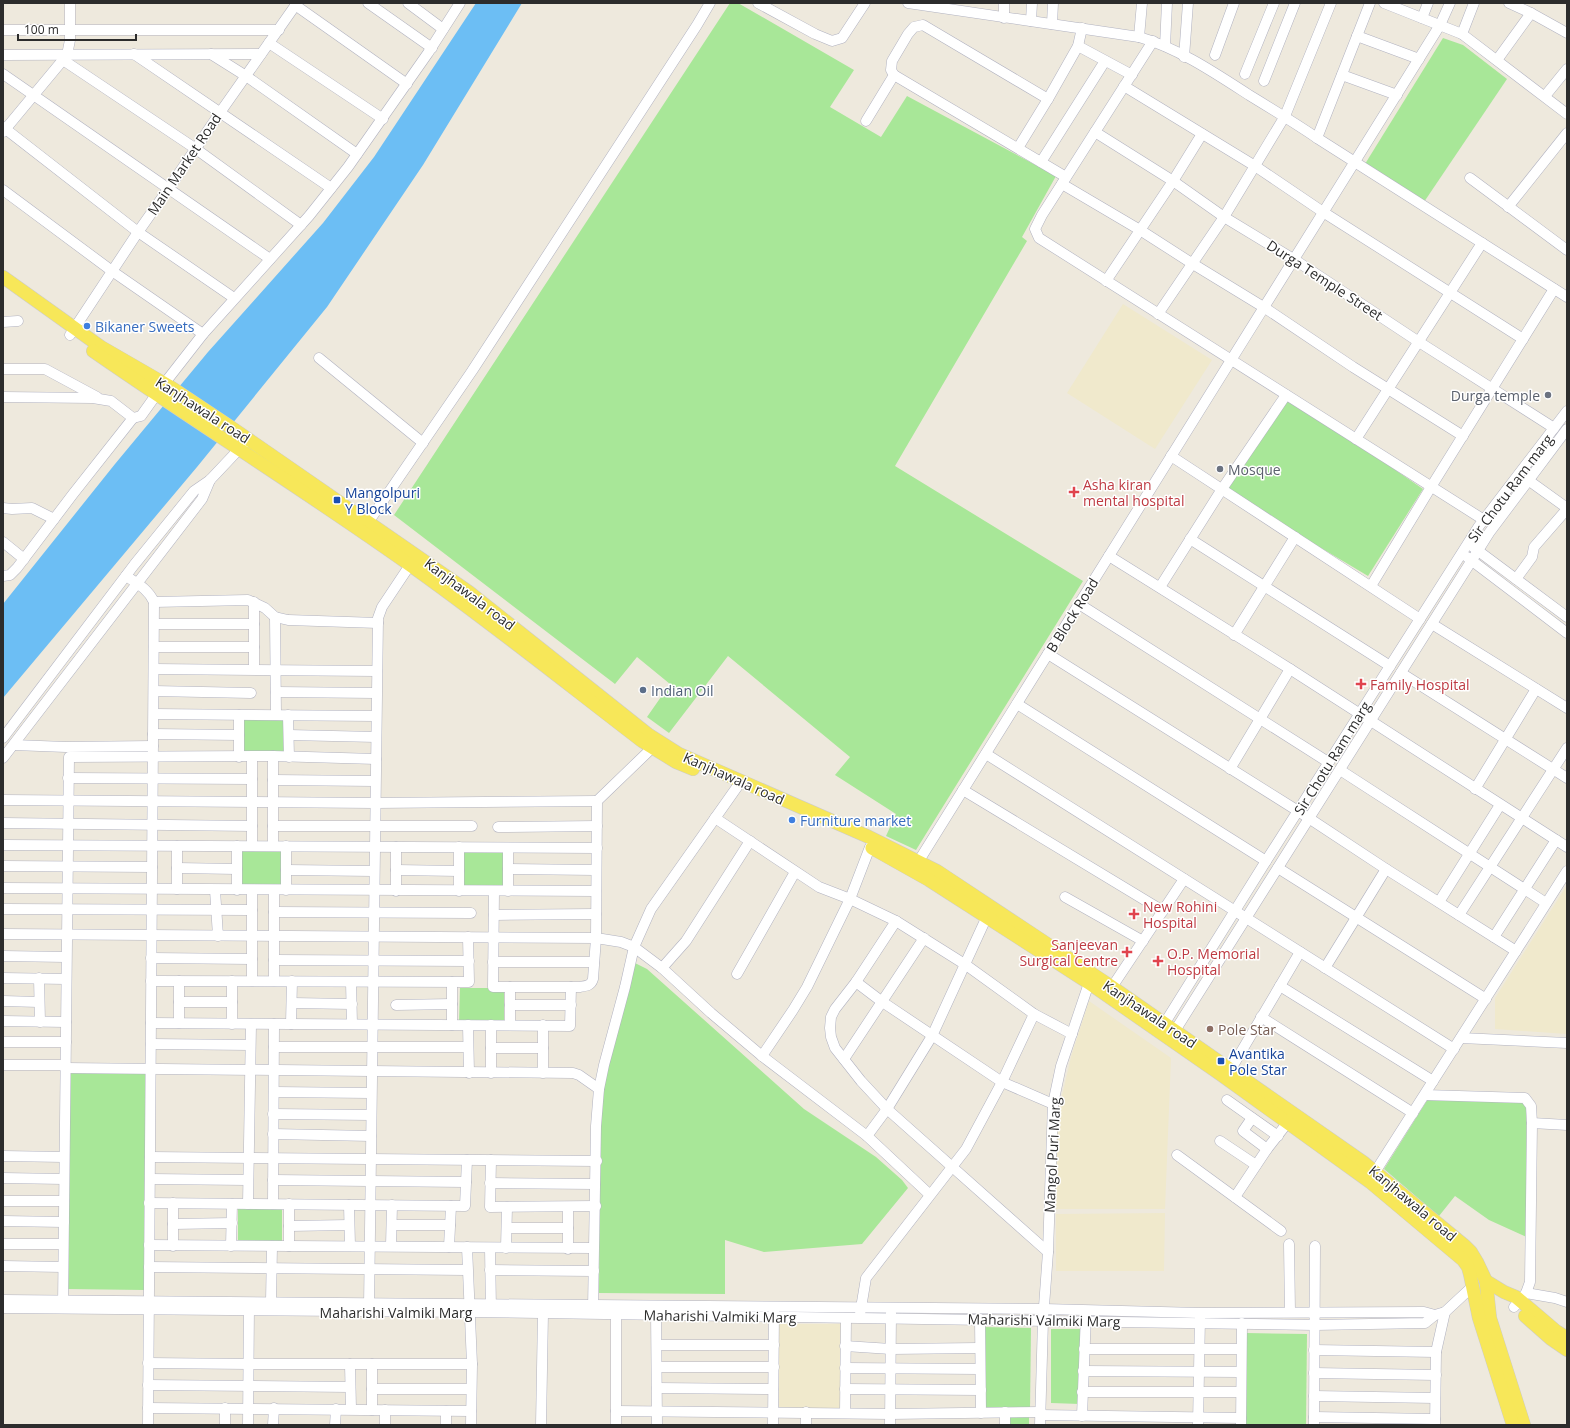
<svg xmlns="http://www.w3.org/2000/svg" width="1570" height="1428" viewBox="0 0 1570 1428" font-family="'Open Sans',sans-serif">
<rect width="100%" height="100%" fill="#eee9dd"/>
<!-- education -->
<g fill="#f0e9cc">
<path d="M1123,304L1212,360L1155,449L1067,393Z"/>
<path d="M1567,885V1034L1495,1029V998Z"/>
<path d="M1089,1001L1171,1058L1165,1209H1056L1057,1117L1071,1057Z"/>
<path d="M1165,1213L1164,1271H1056V1214Z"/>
<path d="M779,1324H842L841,1410L779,1409Z"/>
</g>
<!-- green -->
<g fill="#a8e798">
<path d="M730,3H738L854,70L830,107L881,137L907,96L1056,176L1022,237L1027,241L895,466L1083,581L916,850L886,836L896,814L835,775L850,757L728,656L669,733L647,717L670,684L637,657L615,684L394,515Z"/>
<path d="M1443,38L1463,45L1507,79L1424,202L1365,164Z"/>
<path d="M1286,395L1423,489L1368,576L1222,489Z"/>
<path d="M241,717H286L285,754H241Z"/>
<path d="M240,850H284V887L240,886Z"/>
<rect x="462" y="851" width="44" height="37"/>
<path d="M633,962L647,969L804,1109L876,1157L902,1180L908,1188L862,1244L764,1252L725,1240V1294L599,1293L600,1098Z"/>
<path d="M460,988H504V1024H459Z"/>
<path d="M69,1072L146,1073L144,1290L67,1289Z"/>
<path d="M1428,1099L1526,1103L1529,1238L1489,1220L1455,1196L1439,1216L1384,1169Z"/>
<rect x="238" y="1207" width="44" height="36"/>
<path d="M984,1327L1031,1328L1030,1411L983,1410Z"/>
<path d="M1051,1329H1081L1080,1404L1051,1403Z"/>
<path d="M1246,1333L1307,1334L1306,1425H1245Z"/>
<rect x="1008" y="1416" width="21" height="9"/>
</g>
<!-- water -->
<path fill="#6cbef4" d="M476,3H522L423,165L327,307L197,467L3,698V604L115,464L208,352L323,223L374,157Z"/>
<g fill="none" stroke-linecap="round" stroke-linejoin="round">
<defs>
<g id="minor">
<path d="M368,3L432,48"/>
<path d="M408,3L443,29"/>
<path d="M758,3L815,34L832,41L842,38L865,3"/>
<path d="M908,3L1139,37C1178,48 1215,73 1249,95C1272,109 1295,123 1317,138L1567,297"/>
<path d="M1004,3V18"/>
<path d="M1384,3L1462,34L1567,114"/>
<path d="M1509,3L1531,13L1567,33"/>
<path d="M295,5L407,84"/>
<path d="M1422,18L1428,3"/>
<path d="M1031,21L1032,3"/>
<path d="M1052,24L1053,3"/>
<path d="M3,30H279"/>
<path d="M1462,34L1474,3"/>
<path d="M1357,36L1419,59"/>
<path d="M1139,37L1142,3"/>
<path d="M1153,41L1042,215L1035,229L1039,238L1484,520"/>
<path d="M269,43L383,119"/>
<path d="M1078,46L1132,75"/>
<path d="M1165,46L1167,3"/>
<path d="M134,54L331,188"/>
<path d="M211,54L246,76L357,154"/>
<path d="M3,55L261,54"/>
<path d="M1215,55L1234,3"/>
<path d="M1184,57L1188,3"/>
<path d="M63,60L196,149L301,225"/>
<path d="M1497,60L1531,13"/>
<path d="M3,74L270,259"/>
<path d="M1245,74L1274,3"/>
<path d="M1342,75L1397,95"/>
<path d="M1264,81L1295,3"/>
<path d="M1124,86L1255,166L1323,212L1523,339"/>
<path d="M1545,96L1567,69"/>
<path d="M1048,99L1078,46L1082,28"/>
<path d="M866,121L894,75"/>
<path d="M3,127L138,232L234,298"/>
<path d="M3,132L67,55L70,40V3"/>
<path d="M1095,132L1173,181L1224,217L1295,260L1419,342L1554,428"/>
<path d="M1317,138L1370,3"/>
<path d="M1018,148L1048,99L923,25L914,27L908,34L892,61L891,70L894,75L1066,177"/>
<path d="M1041,162L1105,61"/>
<path d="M1470,178L1567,250"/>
<path d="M1062,184L1140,230L1193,264L1265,308L1353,367L1463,436"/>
<path d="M3,190L112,271L203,334"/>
<path d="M1508,207L1567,133"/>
<path d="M1106,281L1173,181L1202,134"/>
<path d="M1158,314L1224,217L1285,116L1331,3"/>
<path d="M3,322L18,321"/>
<path d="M70,335L138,232L169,188L219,114L297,3"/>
<path d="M319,358L423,443"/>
<path d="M3,369H45L97,397"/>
<path d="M164,384L203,334L309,216L348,167L428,53L460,3"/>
<path d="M3,397L93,398L111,401L133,418L141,416L156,395"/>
<path d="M1356,439L1482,243"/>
<path d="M1171,456L1420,619"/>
<path d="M1528,480L1567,508"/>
<path d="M3,508L12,509L32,508L54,519"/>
<path d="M365,527L472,371L697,25L710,3"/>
<path d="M1190,539L1390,666"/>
<path d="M3,542L24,559"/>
<path d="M1473,547L1567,617"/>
<path d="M1109,556L1290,669L1567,847"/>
<path d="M1467,557L1567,633"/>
<path d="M3,576L10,575L17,568L73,494L133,418"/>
<path d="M126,576C138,584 148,589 154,602L148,1425"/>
<path d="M1516,579L1532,557L1534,547L1567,509"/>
<path d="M1371,586L1431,487L1554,289"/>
<path d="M1160,587L1222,489L1286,395"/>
<path d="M154,602L248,600L265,608L275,617L288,620L378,623"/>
<path d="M1079,604L1328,762"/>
<path d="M275,617L276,715"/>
<path d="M155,624H254"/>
<path d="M1432,624L1567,708"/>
<path d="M1234,635L1295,537"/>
<path d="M154,647H254"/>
<path d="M1048,654L1298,811L1386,869L1516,951"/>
<path d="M154,669L377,671"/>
<path d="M254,669V602"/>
<path d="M1401,673L1567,778"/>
<path d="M154,691L251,693"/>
<path d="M276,692L376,693"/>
<path d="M1017,704L1266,861"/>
<path d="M154,714L376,716"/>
<path d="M288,715L289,757"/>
<path d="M153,734L239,735"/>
<path d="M289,735L376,737"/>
<path d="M3,738L134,565L194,491L210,480L243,445"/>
<path d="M14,745L66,747L153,746"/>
<path d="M986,754L1454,1049"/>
<path d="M239,757V715"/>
<path d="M3,758L202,499L210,480"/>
<path d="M1230,769L1290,669"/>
<path d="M1340,770L1546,903"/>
<path d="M68,778L252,779"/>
<path d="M273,780L375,781"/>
<path d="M1475,789L1536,689"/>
<path d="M963,790L1163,911"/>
<path d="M3,800L375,803L597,801"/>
<path d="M715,818L819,887L850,899L896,921L966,965L1034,1014L1072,1034"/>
<path d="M3,823L252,826"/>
<path d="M273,826H472"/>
<path d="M498,827L597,826"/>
<path d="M3,845L597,848"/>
<path d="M177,846V889"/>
<path d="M237,846V890"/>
<path d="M252,846V757"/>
<path d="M273,846V756"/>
<path d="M459,847V891"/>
<path d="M508,848V891"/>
<path d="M3,866L152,867"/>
<path d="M915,867L1440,25L1450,3"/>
<path d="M177,868L237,869"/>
<path d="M1278,868L1486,999"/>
<path d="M508,869L596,870"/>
<path d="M286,870L374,871"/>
<path d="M396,870L459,871"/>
<path d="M3,888L596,891"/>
<path d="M215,890L218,936"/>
<path d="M252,890V981"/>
<path d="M286,890V846"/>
<path d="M396,891V847"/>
<path d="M494,891L493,987H579C586,986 591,986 593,979L596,938L597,801L652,748"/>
<path d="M1065,897L1143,941"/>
<path d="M1439,902L1500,805"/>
<path d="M3,909L252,910"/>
<path d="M274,912L471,913"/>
<path d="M494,915L596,914"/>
<path d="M1459,915L1567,748"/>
<path d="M896,921L856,982L835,1009L831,1017L830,1028L831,1037L835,1048L861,1081L887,1109L1048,1252"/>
<path d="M3,934L596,938L621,942L634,947L662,968L711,1013L762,1056L867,1136L929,1194"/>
<path d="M1494,937L1556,840"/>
<path d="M3,956L66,957"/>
<path d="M151,958L252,959"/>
<path d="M274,960L469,961"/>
<path d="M493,962H594"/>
<path d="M662,968L686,941L750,841"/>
<path d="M1325,968L1386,869"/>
<path d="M737,974L795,872"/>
<path d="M3,978L66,979"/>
<path d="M39,978L40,1022"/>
<path d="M151,981L469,982L468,937"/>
<path d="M232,981V1024"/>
<path d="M274,981V890"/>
<path d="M351,982L352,1024"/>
<path d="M856,982L881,1001L1002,1082L1053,1104"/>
<path d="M1280,986L1433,1081"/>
<path d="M510,987V1025"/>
<path d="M1112,987L1184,879"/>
<path d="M3,1001L39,1002"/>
<path d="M179,1002H232"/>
<path d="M292,1003L352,1004"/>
<path d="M396,1005L452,1004"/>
<path d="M510,1005H571"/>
<path d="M1261,1017L1413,1113"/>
<path d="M3,1021L66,1022"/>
<path d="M151,1023L570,1026L571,987"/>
<path d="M179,1023V981"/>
<path d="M291,1024L292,981"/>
<path d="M452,1025V982"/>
<path d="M468,1025L469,1073"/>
<path d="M543,1025V1073"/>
<path d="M1161,1029L1266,861L1479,526L1567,411"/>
<path d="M1171,1037L1489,533L1567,429"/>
<path d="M1461,1038L1567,1043"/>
<path d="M3,1042H66"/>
<path d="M151,1044L250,1045"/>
<path d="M274,1047H468"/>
<path d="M491,1048H543"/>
<path d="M762,1056L793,1010L807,987L850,899L870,847"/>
<path d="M844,1059L924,938"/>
<path d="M3,1065H65"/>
<path d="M65,1068L573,1073L579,1075L599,1089"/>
<path d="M1231,1069L1300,952"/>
<path d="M491,1073V1025"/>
<path d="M274,1092L371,1093"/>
<path d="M1425,1095L1525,1098L1531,1106L1532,1123L1530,1282L1526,1293L1514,1307"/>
<path d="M1227,1100L1278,1136"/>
<path d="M273,1114L371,1115"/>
<path d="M1252,1118L1243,1131L1267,1149"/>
<path d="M1532,1123L1567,1125"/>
<path d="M273,1134L371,1136"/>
<path d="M867,1136L887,1109L932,1036L989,912"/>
<path d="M1220,1141L1256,1165"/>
<path d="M1177,1155L1281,1231"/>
<path d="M3,1156L64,1157"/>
<path d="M150,1157L597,1161"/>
<path d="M491,1160L490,1207L596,1206"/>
<path d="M1375,1172L1567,871"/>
<path d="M3,1178L64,1179"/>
<path d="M150,1179L248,1180"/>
<path d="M273,1180L466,1182"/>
<path d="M490,1183L595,1184"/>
<path d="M1235,1197L1267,1149L1292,1117"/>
<path d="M3,1201H64"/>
<path d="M149,1203L465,1206L467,1160"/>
<path d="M248,1204L251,1024"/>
<path d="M273,1204L274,1024"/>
<path d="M349,1205L350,1246"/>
<path d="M3,1221L64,1222"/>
<path d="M173,1224L232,1223"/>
<path d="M392,1225H450"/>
<path d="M289,1226L349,1225"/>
<path d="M507,1228H568"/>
<path d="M3,1244H63"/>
<path d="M1289,1244L1290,1312"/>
<path d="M149,1245L593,1248"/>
<path d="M173,1246V1203"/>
<path d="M231,1246L232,1204"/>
<path d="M289,1246V1204"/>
<path d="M391,1246L392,1205"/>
<path d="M449,1247L451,1206"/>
<path d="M467,1247L472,1364L471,1425"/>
<path d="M490,1248L491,1310"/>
<path d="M506,1248L507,1207"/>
<path d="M568,1249V1207"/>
<path d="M3,1266L63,1267"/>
<path d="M149,1267L467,1270"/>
<path d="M490,1270L594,1271"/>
<path d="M1526,1293L1555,1298L1567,1302"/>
<path d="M3,1300L1044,1309L1200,1313L1424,1312L1435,1315"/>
<path d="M271,1302L272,1246"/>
<path d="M63,1306L69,757L273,756L376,759"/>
<path d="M369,1307L378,618L382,607L410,565"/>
<path d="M3,1308L470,1312L1315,1325L1425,1323L1435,1315L1445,1312L1473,1286"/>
<path d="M656,1309L657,1425"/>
<path d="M593,1310L596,1126L599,1089L604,1065L625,987L634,947L651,909L737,787"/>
<path d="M860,1314L866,1278L966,1149L1002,1082L1034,1014"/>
<path d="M980,1319L981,1413"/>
<path d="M657,1345H774"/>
<path d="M845,1346L891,1349L979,1348"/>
<path d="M1084,1349H1241"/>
<path d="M1314,1350L1436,1352"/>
<path d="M148,1363L249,1364H472"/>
<path d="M350,1364L351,1409"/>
<path d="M372,1364V1410"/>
<path d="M657,1367H774"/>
<path d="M845,1368L980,1369"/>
<path d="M1083,1371L1241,1372"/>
<path d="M1314,1373L1436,1375"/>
<path d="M148,1385L350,1387"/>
<path d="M657,1388L773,1389"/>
<path d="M372,1389H471"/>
<path d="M845,1389L981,1390"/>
<path d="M1082,1392H1241"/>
<path d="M1314,1396L1435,1398"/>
<path d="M148,1408L471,1411"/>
<path d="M225,1408V1425"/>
<path d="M446,1411V1425"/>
<path d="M616,1411L890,1414L1041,1412"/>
<path d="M1005,1412V1425"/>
<path d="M845,1413L846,1318"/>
<path d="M1040,1415L1241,1418"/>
<path d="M1082,1416L1086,1314"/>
<path d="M1314,1417L1435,1419"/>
<path d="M248,1425L249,1305"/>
<path d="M273,1425L274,1408"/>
<path d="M335,1425L336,1409"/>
<path d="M385,1425V1410"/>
<path d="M541,1425L543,1313"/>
<path d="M616,1425V1309"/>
<path d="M773,1425L774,1311"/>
<path d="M806,1425V1412"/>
<path d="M890,1425L891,1313"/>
<path d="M1040,1425L1043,1320L1048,1252L1053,1104L1061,1066L1089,983"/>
<path d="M1198,1425L1200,1317"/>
<path d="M1241,1425L1242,1323"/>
<path d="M1314,1425L1315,1246"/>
<path d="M1435,1425L1436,1352L1445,1312"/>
</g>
<g id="major">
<path d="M3,277L101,347L172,388L232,428L469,592L649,735L679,754L869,837L937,871L1112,987L1363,1162L1465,1246L1471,1252L1477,1262L1486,1281L1490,1318L1524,1425"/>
<path d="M93,351C198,424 306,491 410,565C489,621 565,682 642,741L676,762L693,769"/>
<path d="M872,848L929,880L1089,983L1220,1074L1370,1182L1463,1260L1468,1267L1470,1274L1479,1318L1513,1425"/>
<path d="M1486,1281L1504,1292L1516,1297L1556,1331L1567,1338"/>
<path d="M1525,1316L1551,1339L1567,1350"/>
</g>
</defs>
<!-- minor casing -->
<use href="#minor" stroke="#b1b2c0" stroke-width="11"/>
<!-- major casing -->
<use href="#major" stroke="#ccc" stroke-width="14"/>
<!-- minor -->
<use href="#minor" stroke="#fff" stroke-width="10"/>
<!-- major -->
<use href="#major" stroke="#f7e759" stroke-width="13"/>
</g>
<!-- markers -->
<g fill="#3f7fe0" stroke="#fff" stroke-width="1.5">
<circle cx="87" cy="326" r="4"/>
<circle cx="792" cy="820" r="4"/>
</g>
<g fill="#6b7280" stroke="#fff" stroke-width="1.5">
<circle cx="1548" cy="395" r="4"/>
<circle cx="1220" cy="469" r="4"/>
</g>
<g fill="#e0444e" stroke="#fff" stroke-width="1.5">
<path d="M1072 486h4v4h4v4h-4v4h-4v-4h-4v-4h4z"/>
<path d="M1359 678h4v4h4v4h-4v4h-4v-4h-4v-4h4z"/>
<path d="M1132 908h4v4h4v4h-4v4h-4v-4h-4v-4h4z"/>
<path d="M1125 946h4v4h4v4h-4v4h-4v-4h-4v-4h4z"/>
<path d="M1156 955h4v4h4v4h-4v4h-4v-4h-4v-4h4z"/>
</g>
<g fill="#1a4fb4" stroke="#fff" stroke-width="1.5">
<rect x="333" y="496" width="8" height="8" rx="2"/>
<rect x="1217" y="1057" width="8" height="8" rx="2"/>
</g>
<circle fill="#5c6f8a" stroke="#fff" stroke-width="1.5" cx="643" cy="690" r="4"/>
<circle fill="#8d6e63" stroke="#fff" stroke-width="1.5" cx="1210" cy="1029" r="4"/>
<g text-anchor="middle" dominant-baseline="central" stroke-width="3" stroke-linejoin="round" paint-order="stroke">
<!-- street labels -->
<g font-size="14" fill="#2c2c2c" stroke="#fff">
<text transform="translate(184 164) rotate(-56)">Main Market Road</text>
<text transform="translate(1325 280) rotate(33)">Durga Temple Street</text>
<text transform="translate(203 410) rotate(33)">Kanjhawala road</text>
<text transform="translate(1510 488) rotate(-53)">Sir Chotu Ram marg</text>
<text transform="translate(470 594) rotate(37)">Kanjhawala road</text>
<text transform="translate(1072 615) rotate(-58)">B Block Road</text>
<text transform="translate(1332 758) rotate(-58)">Sir Chotu Ram marg</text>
<text transform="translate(734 778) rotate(24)">Kanjhawala road</text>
<text transform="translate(1150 1014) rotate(34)">Kanjhawala road</text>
<text transform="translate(1052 1155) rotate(-87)">Mangol Puri Marg</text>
<text transform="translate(1413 1203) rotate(40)">Kanjhawala road</text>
<text x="396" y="1312">Maharishi Valmiki Marg</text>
<text transform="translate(720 1316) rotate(1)">Maharishi Valmiki Marg</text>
<text transform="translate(1044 1320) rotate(1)">Maharishi Valmiki Marg</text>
</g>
<!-- shop labels -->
<g font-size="14" fill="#366cbe" stroke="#fff" text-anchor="start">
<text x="95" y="326">Bikaner Sweets</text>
<text x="800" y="820">Furniture market</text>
</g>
<!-- worship labels -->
<g font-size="14" fill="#5b616d" stroke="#fff" text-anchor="end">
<text x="1540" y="395">Durga temple</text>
<text x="1228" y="469" text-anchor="start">Mosque</text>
</g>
<!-- health labels -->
<g font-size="14" fill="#be3a42" stroke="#fff" text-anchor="start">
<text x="1083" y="484">Asha kiran<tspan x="1083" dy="16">mental hospital</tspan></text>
<text x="1370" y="684">Family Hospital</text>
<text x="1143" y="906">New Rohini<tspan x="1143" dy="16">Hospital</tspan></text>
<text x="1118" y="944" text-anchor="end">Sanjeevan<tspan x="1118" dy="16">Surgical Centre</tspan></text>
<text x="1167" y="953">O.P. Memorial<tspan x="1167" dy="16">Hospital</tspan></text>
</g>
<!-- transit labels -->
<g font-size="14" fill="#164399" stroke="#fff" text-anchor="start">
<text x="345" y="492">Mangolpuri<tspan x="345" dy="16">Y Block</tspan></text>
<text x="1229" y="1053">Avantika<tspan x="1229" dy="16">Pole Star</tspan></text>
</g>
<!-- service labels -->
<g font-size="14" fill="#4e5e75" stroke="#fff" text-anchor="start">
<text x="651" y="690">Indian Oil</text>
</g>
<!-- education labels -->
<g font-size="14" fill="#785e54" stroke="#fff" text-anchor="start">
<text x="1218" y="1029">Pole Star</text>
</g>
</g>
<!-- border -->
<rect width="1570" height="1428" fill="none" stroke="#2c2c2c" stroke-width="8"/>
<!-- scale -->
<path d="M18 34v6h118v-6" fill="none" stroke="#2c2c2c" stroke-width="2"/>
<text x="24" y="34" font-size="12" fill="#2c2c2c" stroke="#ffffff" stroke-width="3" paint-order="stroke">100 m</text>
</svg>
